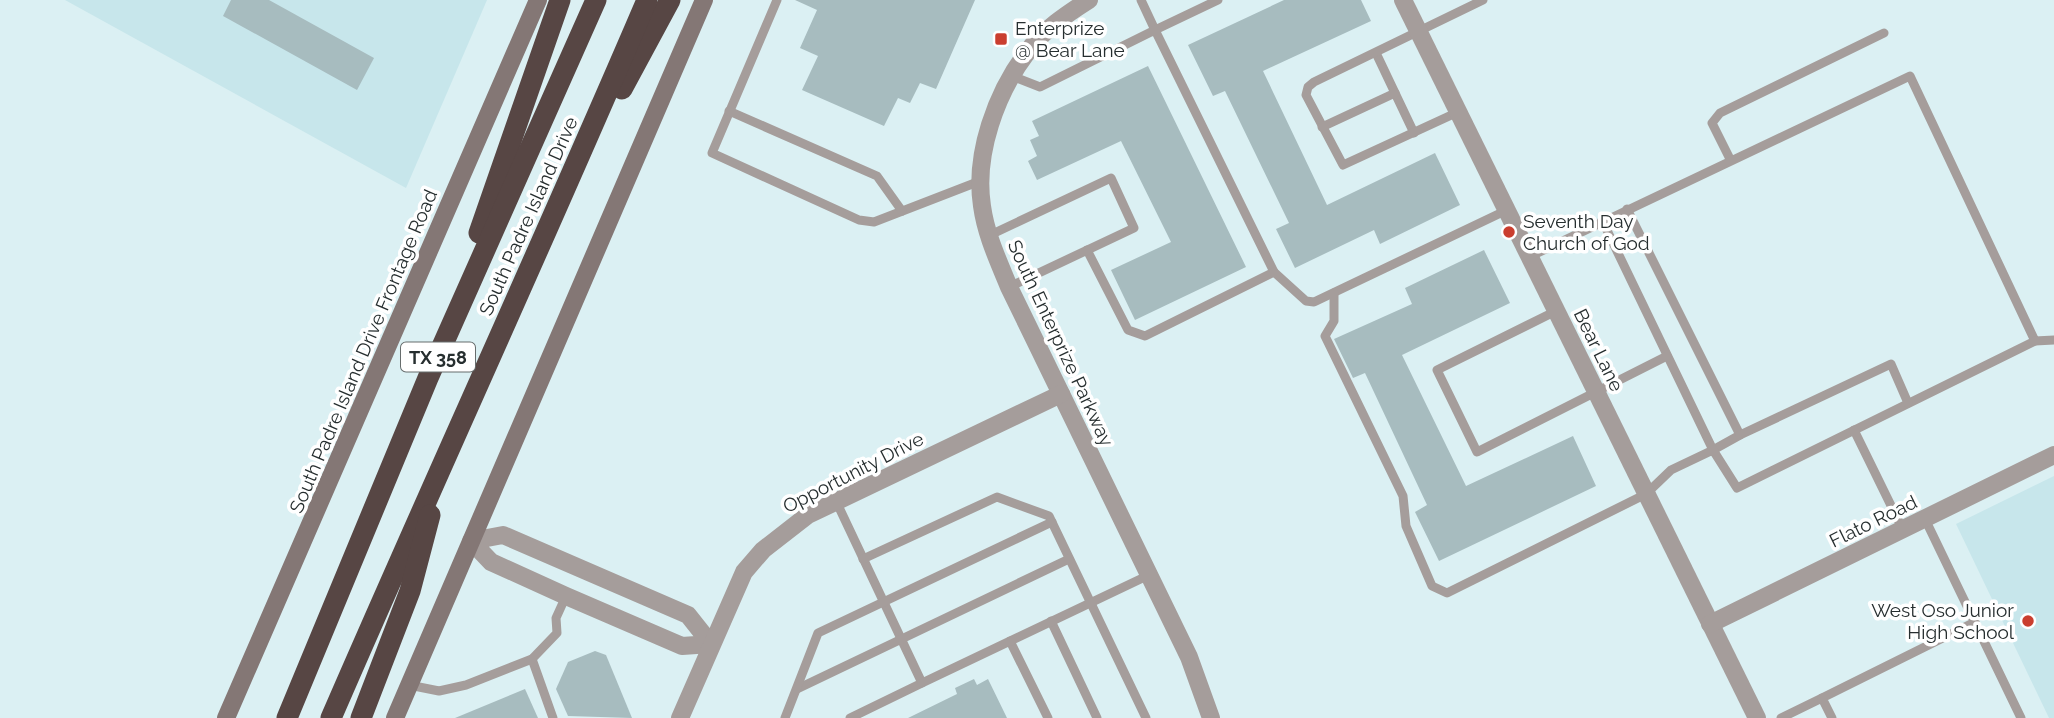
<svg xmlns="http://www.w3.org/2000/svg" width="2054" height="718" viewBox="0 0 2054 718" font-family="Raleway,sans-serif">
<rect width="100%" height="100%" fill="#dbf0f3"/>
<!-- built -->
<g fill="#c7e6eb">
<path d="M65,0H487L406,188Z"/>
<path d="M2054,476V718H2049L1956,524Z"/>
</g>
<!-- building -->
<g fill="#a7bcbf">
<path d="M231,0H269L374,58L357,90L223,16Z"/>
<path d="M795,0H975L936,89L920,83L910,103L898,98L884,126L802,90L818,56L800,48L817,10Z"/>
<path d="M1284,0H1361L1371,21L1263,71L1327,205L1435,153L1460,205L1380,244L1374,230L1295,268L1276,229L1289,223L1225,91L1213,96L1188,45Z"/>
<path d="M1148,66L1246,267L1135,320L1111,270L1171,242L1121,141L1037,180L1028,161L1037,156L1030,140L1039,136L1032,121Z"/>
<path d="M1484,250L1510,303L1402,355L1466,486L1573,436L1596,486L1439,561L1415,512L1427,505L1365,373L1353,378L1334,339L1412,304L1405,288Z"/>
<path d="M595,651L606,655L632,718L568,716L556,689L568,662Z"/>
<path d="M974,679L977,685L988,679L1007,718H908L957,694L955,688Z"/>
<path d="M525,689L538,718H455Z"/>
</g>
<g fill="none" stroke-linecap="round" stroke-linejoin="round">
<!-- service -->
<g stroke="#a59d9b" stroke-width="9">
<path d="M777,0L712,153L859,220L874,222L980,181"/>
<path d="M1141,0L1155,30L1218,0"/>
<path d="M1376,53L1414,133"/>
<path d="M1012,76L1040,87L1155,30L1274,272L1145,336L1128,330L1087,250"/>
<path d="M729,111L877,176L902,211"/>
<path d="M1458,112L1343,165L1306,95L1308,87L1314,82L1483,0"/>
<path d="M1322,127L1395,93"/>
<path d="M1730,159L1712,123L1720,113L1884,33"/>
<path d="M1602,220L1713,450L1740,435L1627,209"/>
<path d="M988,236L1111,178L1134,228L1009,287"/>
<path d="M1529,257L1910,76L2035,341L2054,340"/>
<path d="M1274,272L1306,301L1314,302L1507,210"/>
<path d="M1334,293V321L1325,336L1403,496L1406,526L1432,586L1447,593L1646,494L1671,470L1713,450L1737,488L2035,341"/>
<path d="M1556,311L1437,370L1477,452L1667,356"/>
<path d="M1854,430L1903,530"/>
<path d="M1740,435L1891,364L1908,403"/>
<path d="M836,501L922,683L850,718"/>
<path d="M1925,519L2021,718"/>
<path d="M863,559L997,497L1049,516L1146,718"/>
<path d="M1051,621L1097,718"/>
<path d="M1010,641L1048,718"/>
<path d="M532,659L553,718"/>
<path d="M922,683L1149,575"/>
<path d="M409,685L439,691L466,685L532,659L557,633L556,618L566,596"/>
<path d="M797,689L1069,559"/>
<path d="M785,718L818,633L1052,522"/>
<path d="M1781,718L1822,698"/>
<path d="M1832,718L1822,698L1975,622"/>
</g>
<!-- minor -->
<g stroke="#a59d9b" stroke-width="18">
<path d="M1089,0C1067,14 1043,30 1028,51C996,93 974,154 982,206C986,235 998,260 1009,287L1189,657L1211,718"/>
<path d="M503,535L688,615L711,644L682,646L566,596L491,562L471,541Z"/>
<path d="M680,718L744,572L763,550L808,515L1061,394"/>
</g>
<!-- tertiary -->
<g stroke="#a59d9b" stroke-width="18">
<path d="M1403,0L1757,718"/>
<path d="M1710,624L2054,455"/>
</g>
<!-- secondary -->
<g stroke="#847775" stroke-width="18">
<path d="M226,718L538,0"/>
<path d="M395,718L704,0"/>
</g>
<!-- motorway -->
<g stroke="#574644" stroke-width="21">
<path d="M622,89L670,0"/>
<path d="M479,233L560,0"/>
<path d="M287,718L428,378L596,0"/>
<path d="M331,718C435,478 544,241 647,0"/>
<path d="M361,718L410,591L430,515"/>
</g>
</g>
<!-- markers -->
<g fill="#ca3e2f" stroke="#fff" stroke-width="2.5">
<rect x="994" y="32" width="14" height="14" rx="3.5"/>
<circle cx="1509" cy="232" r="7"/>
<circle cx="2028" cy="621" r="7"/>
</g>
<g text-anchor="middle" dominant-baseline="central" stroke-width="7" stroke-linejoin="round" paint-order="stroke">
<!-- shield labels -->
<rect fill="#fff" stroke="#676d6d" stroke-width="2" x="401" y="342.5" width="74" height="29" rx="5"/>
<g font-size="18" font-weight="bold" fill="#262e2f">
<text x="438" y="357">TX 358</text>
</g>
<!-- poi labels -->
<g font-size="19" fill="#262e2f" stroke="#fff" text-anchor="start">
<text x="1015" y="28">Enterprize<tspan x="1015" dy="22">@ Bear Lane</tspan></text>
<text x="1523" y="221">Seventh Day<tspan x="1523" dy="22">Church of God</tspan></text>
<text x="2014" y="610" text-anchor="end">West Oso Junior<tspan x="2014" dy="22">High School</tspan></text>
</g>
<!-- street labels -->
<g font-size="19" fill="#262e2f" stroke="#fff">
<text transform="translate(528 216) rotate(-66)">South Padre Island Drive</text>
<text transform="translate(1061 343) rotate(65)">South Enterprize Parkway</text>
<text transform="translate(1599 350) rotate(64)">Bear Lane</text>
<text transform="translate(363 351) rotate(-67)">South Padre Island Drive Frontage Road</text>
<text transform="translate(853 472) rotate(-27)">Opportunity Drive</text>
<text transform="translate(1873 521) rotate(-26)">Flato Road</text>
</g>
</g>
</svg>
